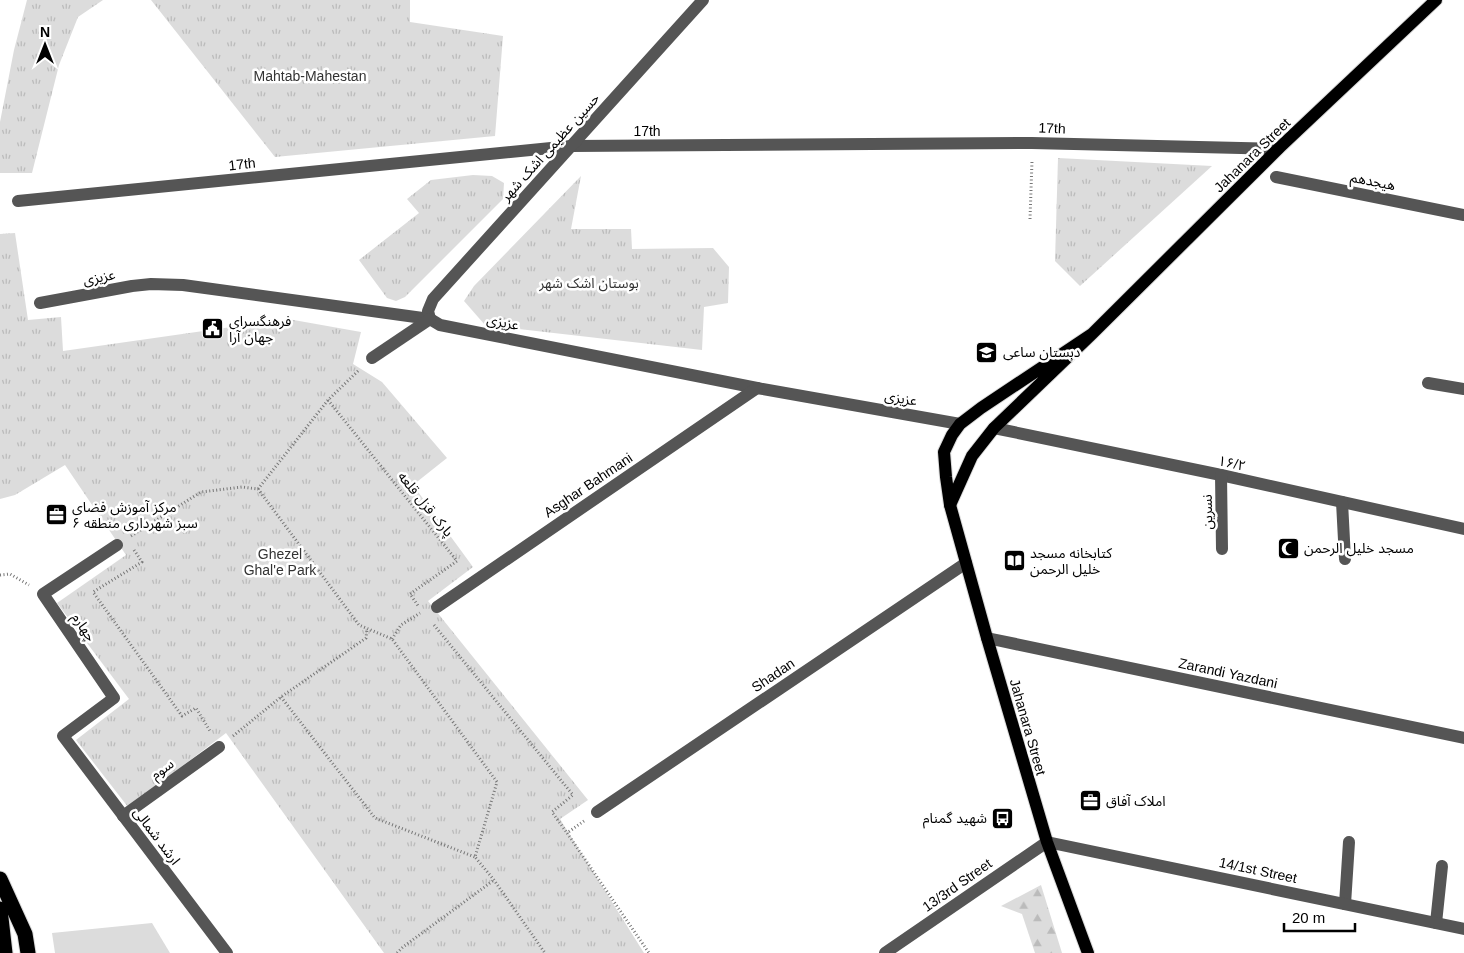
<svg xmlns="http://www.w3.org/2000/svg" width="1464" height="953" viewBox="0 0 1464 953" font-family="Arial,'Noto Sans Arabic',sans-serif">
<defs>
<pattern id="forest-firs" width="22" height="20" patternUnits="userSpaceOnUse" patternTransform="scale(1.25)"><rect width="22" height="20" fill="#dcdcdc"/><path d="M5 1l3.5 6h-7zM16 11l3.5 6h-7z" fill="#bbb"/></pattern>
<pattern id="park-tufts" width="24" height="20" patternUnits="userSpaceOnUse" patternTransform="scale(1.25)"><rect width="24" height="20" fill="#dcdcdc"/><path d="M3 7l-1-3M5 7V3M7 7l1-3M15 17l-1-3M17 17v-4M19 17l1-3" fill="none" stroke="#bbb"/></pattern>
</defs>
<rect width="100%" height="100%" fill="#fff"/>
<!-- forest -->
<path fill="url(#forest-firs)" d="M1041,885L1062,953H1035L1022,914L1001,906Z"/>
<!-- park -->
<g fill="url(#park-tufts)">
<path d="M27,0H103L78,17L59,65L32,173H0V122L14,50Z"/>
<path d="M151,0H410V22L503,36L495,136L275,157Z"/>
<path d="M1058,158L1212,166L1080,286L1055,261Z"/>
<path d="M473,175L492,176L504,183L503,199L405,297L396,301L387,298L359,260L419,213L407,199L431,180Z"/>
<path d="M581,176L571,229H631L632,249L713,248L729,267L728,303L704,307L702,350L485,325L464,301L474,286Z"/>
<path d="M15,233L28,320L61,317L63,351L288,319L361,332L353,364L382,382L447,458L413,485L473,567L428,601L588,800L560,819L644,953H384L226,733L128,807L76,740L129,699L57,603L126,555L65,465L15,495L0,499V234Z"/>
</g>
<!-- garden -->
<path fill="#dcdcdc" d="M152,923L170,953H55L52,933Z"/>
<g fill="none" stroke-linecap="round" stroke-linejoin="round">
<defs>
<g id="major">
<path d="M1092,334L981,408L960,424L952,435L944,452L946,477L950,505L972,456L994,428L1092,334L1278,149L1436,0"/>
<path d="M950,505L987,638L1047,842L1088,953"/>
</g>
<g id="highway">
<path d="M0,879L25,934L28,953"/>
<path d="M0,909L5,953"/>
</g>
</defs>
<!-- major casing -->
<use href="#major" stroke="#dbdbdb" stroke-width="14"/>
<!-- highway casing -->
<use href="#highway" stroke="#dbdbdb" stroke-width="17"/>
<!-- path -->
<g stroke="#777" stroke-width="3" stroke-dasharray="1 2.5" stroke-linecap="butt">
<path d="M1030,219L1032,161"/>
<path d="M328,400L457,561L410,594L419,607"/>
<path d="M258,489L328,400L359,370"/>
<path d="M131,536L201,492L242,487L258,489L359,625L392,639L497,782L475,857L494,880L545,953"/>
<path d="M134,550L142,562L93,592L182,716L196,708L210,731"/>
<path d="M0,575L10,574L29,585"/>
<path d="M434,625L573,795L552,812L567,833"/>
<path d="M392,639L401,625L420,613"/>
<path d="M281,697L375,818L475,857"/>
<path d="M233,736L281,697L366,638L367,629"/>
<path d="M584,821L567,833L649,953"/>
<path d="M397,953L403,947L494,880"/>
</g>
<!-- minor -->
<g stroke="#555" stroke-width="12">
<path d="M1276,177L1464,215"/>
<path d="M18,201L571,146L1032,143L1278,149"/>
<path d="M40,303L132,286L151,284L183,285L430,319L440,325L757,388L960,424"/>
<path d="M430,319L428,311L433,299L703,0"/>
<path d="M372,358L430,319"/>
<path d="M1428,383L1464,389"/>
<path d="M994,428L1221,475L1464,529"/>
<path d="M1221,475L1222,549"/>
<path d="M1342,502L1345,559"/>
<path d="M117,545L43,594L114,698L63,736L227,953"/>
<path d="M437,607L757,388"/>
<path d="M987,638L1464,738"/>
<path d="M597,812L966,563"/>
<path d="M123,816L219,747"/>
<path d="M1345,904L1349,842"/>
<path d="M1436,923L1442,866"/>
<path d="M885,953L1047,842L1464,929"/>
</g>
<!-- major -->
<use href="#major" stroke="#000" stroke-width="12"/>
<!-- highway -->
<use href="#highway" stroke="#000" stroke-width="15"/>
</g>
<!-- icons -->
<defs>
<symbol id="civic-square" viewBox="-11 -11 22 22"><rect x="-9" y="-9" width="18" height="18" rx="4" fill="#000" stroke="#fff"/><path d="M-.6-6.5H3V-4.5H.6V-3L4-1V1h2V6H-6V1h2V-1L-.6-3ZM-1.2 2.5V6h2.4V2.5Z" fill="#fff"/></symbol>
<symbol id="school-square" viewBox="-11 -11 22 22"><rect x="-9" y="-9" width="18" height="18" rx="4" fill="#000" stroke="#fff"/><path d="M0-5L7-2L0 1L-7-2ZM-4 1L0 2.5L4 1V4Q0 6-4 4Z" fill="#fff"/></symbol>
<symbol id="office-square" viewBox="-11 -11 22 22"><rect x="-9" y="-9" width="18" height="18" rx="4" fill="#000" stroke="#fff"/><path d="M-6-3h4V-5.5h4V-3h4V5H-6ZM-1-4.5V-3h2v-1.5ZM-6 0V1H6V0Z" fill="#fff"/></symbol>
<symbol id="mosque-square" viewBox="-11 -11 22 22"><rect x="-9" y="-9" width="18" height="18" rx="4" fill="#000" stroke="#fff"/><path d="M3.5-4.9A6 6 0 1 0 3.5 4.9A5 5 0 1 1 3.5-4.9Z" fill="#fff"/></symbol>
<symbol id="library-square" viewBox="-11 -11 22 22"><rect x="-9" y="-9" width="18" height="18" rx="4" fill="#000" stroke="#fff"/><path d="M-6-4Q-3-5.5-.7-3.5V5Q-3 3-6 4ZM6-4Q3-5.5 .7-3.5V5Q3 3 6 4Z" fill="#fff"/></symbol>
<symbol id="bus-square" viewBox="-11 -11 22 22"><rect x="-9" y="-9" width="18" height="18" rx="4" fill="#000" stroke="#fff"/><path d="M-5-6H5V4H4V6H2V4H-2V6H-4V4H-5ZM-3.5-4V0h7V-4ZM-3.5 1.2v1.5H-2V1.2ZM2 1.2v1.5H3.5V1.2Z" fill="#fff"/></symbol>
</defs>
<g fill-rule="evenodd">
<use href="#civic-square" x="200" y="316" width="25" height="25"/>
<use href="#school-square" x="974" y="340" width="25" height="25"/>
<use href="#office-square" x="44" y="502" width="25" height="25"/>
<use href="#mosque-square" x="1276" y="536" width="25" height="25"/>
<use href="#library-square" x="1002" y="548" width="25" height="25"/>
<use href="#office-square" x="1078" y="788" width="25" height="25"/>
<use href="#bus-square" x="990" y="806" width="25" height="25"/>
</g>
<g text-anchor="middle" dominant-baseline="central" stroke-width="5" stroke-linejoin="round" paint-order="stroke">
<!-- park labels -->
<g font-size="14" fill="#333" stroke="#fff">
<text x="310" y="76">Mahtab-Mahestan</text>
<text x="589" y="283">بوستان اشک شهر</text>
<text x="280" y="554">Ghezel<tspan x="280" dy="16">Ghal'e Park</tspan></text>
</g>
<!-- street labels -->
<g font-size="14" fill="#000" stroke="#fff">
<text transform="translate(1052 128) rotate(2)">17th</text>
<text x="647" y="131">17th</text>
<text transform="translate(550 147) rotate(-48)">حسین عظیمی اشک شهر</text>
<text transform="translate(1252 155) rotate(-44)">Jahanara Street</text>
<text transform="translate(242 164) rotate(-6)">17th</text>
<text transform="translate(1373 181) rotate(11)">هیجدهم</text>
<text transform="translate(99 277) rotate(-11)">عزیزی</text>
<text transform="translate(503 322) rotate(11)">عزیزی</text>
<text transform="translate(901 398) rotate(10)">عزیزی</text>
<text transform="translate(1232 463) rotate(12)">۱۶/۲</text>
<text transform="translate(588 485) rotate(-34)">Asghar Bahmani</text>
<text transform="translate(426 504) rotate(51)">پارک قزل قلعه</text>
<text transform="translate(1207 512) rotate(-91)">نسرین</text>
<text transform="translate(84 627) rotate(56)">چهارم</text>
<text transform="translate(1228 673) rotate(12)">Zarandi Yazdani</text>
<text transform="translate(773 675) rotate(-34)">Shadan</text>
<text transform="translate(1028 727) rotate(74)">Jahanara Street</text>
<text transform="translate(162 769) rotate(-36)">سوم</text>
<text transform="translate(157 836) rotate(53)">ارشد شمالی</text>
<text transform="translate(1258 870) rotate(12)">14/1st Street</text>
<text transform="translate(957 885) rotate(-35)">13/3rd Street</text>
</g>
<!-- poi labels -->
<g font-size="14" fill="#000" stroke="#fff" text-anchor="start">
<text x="229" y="321">فرهنگسرای<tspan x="229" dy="16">جهان آرا</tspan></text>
<text x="1003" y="352">دبستان ساعی</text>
<text x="72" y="507">مرکز آموزش فضای<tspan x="72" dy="16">سبز شهرداری منطقه ۶</tspan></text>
<text x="1304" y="548">مسجد خلیل الرحمن</text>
<text x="1030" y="553">كتابخانه مسجد<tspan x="1030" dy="16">خليل الرحمن</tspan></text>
<text x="1106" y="801">املاک آفاق</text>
<text x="987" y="818" text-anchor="end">شهید گمنام</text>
</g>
</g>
<!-- north arrow -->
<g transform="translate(45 45)" stroke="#ffffff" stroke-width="4" paint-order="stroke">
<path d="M0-4L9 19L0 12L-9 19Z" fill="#000000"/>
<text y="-8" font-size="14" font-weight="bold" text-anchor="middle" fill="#000000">N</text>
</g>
<!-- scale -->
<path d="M1284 923v8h71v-8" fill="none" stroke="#000000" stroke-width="2.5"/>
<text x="1292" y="923" font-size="15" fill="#000000" stroke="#ffffff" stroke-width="4" paint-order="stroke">20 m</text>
</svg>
